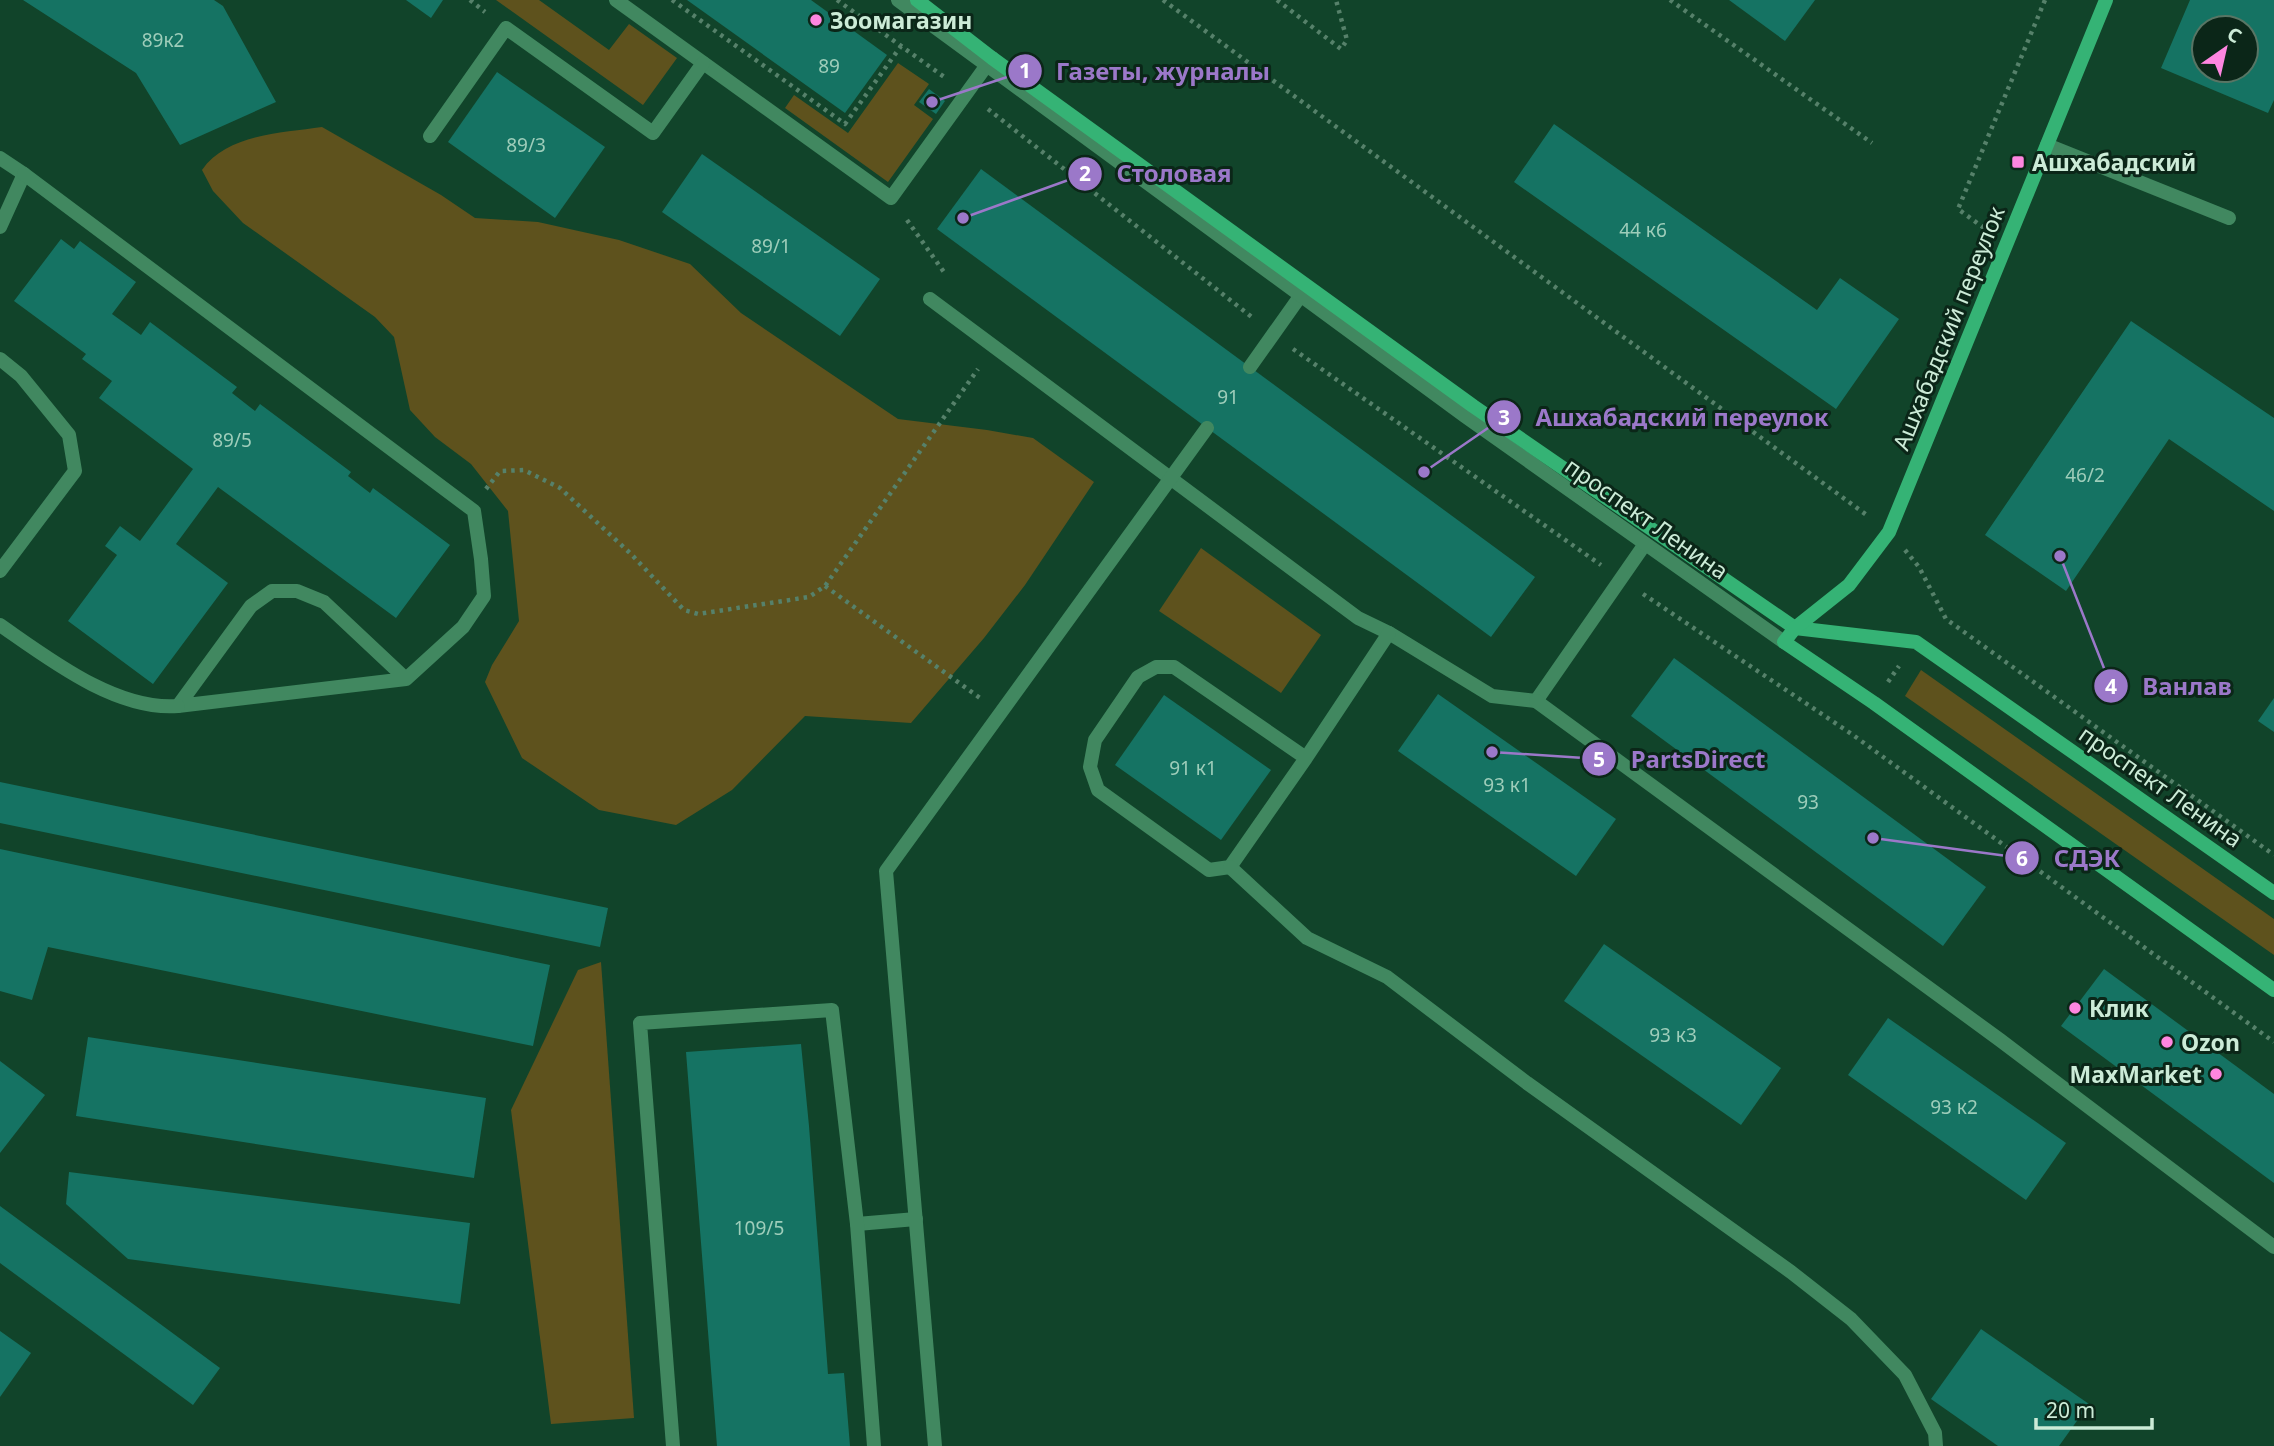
<svg xmlns="http://www.w3.org/2000/svg" width="2274" height="1446" viewBox="0 0 2274 1446" font-family="'Noto Sans',sans-serif">
<rect width="100%" height="100%" fill="#11442a"/>
<!-- green -->
<g fill="#5e521d">
<path d="M496,0H539L609,50L629,24L677,58L643,105Z"/>
<path d="M898,63L929,84L914,105L933,119L888,182L785,108L794,95L848,133Z"/>
<path d="M322,127L441,195L475,218L538,222L619,240L690,264L741,313L898,419L987,430L1033,438L1094,482L1025,585L984,638L911,723L805,716L732,790L676,825L599,810L522,758L485,682L492,665L519,621L508,511L471,464L435,437L410,410L394,337L375,317L243,223L213,191L202,170C227,134 282,133 322,127Z"/>
<path d="M1201,548L1321,635L1281,693L1159,611Z"/>
<path d="M1921,670L2274,919V955L1905,696Z"/>
<path d="M601,962L634,1418L551,1424L511,1110L578,970Z"/>
</g>
<!-- building -->
<g fill="#157363" fill-rule="evenodd">
<path d="M23,0H214L223,6L276,102L180,145L136,73Z"/>
<path d="M406,0H443L431,18Z"/>
<path d="M687,0H811L887,55L845,113Z"/>
<path d="M1729,0H1815L1785,41Z"/>
<path d="M2190,0H2274V100L2268,113L2161,68ZM2204,28H2246V70H2204Z"/>
<path d="M497,72L605,147L555,218L448,142Z"/>
<path d="M929,89L945,101L936,114L919,102Z"/>
<path d="M1554,124L1817,310L1840,278L1899,319L1836,409L1514,182Z"/>
<path d="M702,154L880,279L840,336L662,212Z"/>
<path d="M981,169L1535,577L1491,637L937,229Z"/>
<path d="M61,239L74,249L80,241L136,282L112,314L141,335L150,322L237,387L232,393L255,411L260,404L351,472L348,476L370,493L373,488L450,545L396,618L218,487L176,544L228,583L153,684L68,621L117,555L105,546L120,526L140,541L193,469L99,398L112,381L82,359L86,354L14,301Z"/>
<path d="M2131,321L2274,418V511L2169,439L2066,591L1985,535Z"/>
<path d="M1674,658L1986,887L1943,946L1631,716Z"/>
<path d="M1438,694L1616,819L1576,876L1398,751Z"/>
<path d="M1164,695L1271,770L1221,840L1115,765Z"/>
<path d="M2274,698V732L2258,721Z"/>
<path d="M0,782L608,908L600,947L0,823Z"/>
<path d="M0,849L550,965L533,1046L48,947L32,1000L0,991Z"/>
<path d="M1604,944L1781,1068L1741,1125L1564,1001Z"/>
<path d="M2104,969L2274,1094V1183L2061,1026Z"/>
<path d="M1888,1018L2066,1143L2026,1200L1848,1075Z"/>
<path d="M88,1037L486,1098L474,1178L76,1116Z"/>
<path d="M801,1044L809,1126L828,1374L844,1373L850,1446H717L686,1052Z"/>
<path d="M0,1061L45,1095L0,1153Z"/>
<path d="M69,1172L470,1223L460,1304L128,1259L66,1204Z"/>
<path d="M0,1206L220,1368L193,1405L0,1263Z"/>
<path d="M1981,1329L2089,1404L2059,1446H1998L1931,1399Z"/>
<path d="M0,1331L31,1353L0,1397Z"/>
</g>
<g fill="none" stroke-linecap="round" stroke-linejoin="round">
<!-- path -->
<g stroke="#56816a" stroke-width="4.5" stroke-dasharray="3.5 5" stroke-linecap="butt">
<path d="M470,0L485,12"/>
<path d="M672,0L845,124L901,46"/>
<path d="M837,0L947,79"/>
<path d="M1163,0L1868,516"/>
<path d="M1277,0L1341,49L1347,40L1336,0"/>
<path d="M1670,0L1872,143"/>
<path d="M988,109L1253,318"/>
<path d="M907,220L946,275"/>
<path d="M1984,228L1958,209L2045,0"/>
<path d="M1293,349L1601,565"/>
<path d="M486,489L500,471L524,470L560,488L631,554L684,610L698,614L809,597L825,586L978,369"/>
<path d="M1905,550L1919,567L1946,619L2274,855"/>
<path d="M825,586L980,698"/>
<path d="M1643,594L1853,735L2274,1042"/>
<path d="M1888,682L1899,666"/>
</g>
<!-- service -->
<g stroke="#418860" stroke-width="14">
<path d="M616,0L891,198L992,58"/>
<path d="M430,136L506,28L653,133L703,63"/>
<path d="M2047,145L2229,218"/>
<path d="M0,158L24,174L0,227"/>
<path d="M24,174L474,511L481,559L484,596L463,627L406,679L178,706L251,606L272,591H297L324,602L406,679"/>
<path d="M930,299L1358,618L1389,633L1492,696L1536,701L1645,544"/>
<path d="M0,359L21,376L69,435L75,471L0,571"/>
<path d="M1250,367L1306,288"/>
<path d="M0,625C49,659 116,711 178,706"/>
<path d="M1536,701L2000,1040L2274,1247"/>
<path d="M1306,758L1174,667H1156L1138,677L1095,740L1090,767L1098,790L1209,870L1230,867L1299,768L1306,758L1389,633"/>
<path d="M1230,867L1307,938L1387,977L1527,1083L1791,1272L1851,1319L1905,1375L1935,1433L1936,1446"/>
<path d="M857,1224L916,1219"/>
<path d="M673,1446L640,1023L832,1010L857,1224L874,1446"/>
<path d="M935,1446L886,871L1207,428"/>
</g>
<!-- minor -->
<path stroke="#418860" stroke-width="14" d="M898,0L1465,416L1784,642"/>
<!-- secondary -->
<g stroke="#35b375" stroke-width="14">
<path d="M917,0L992,58L1473,406L1795,628L1916,642L2274,893"/>
<path d="M2106,0L1889,532L1849,585L1795,628L1784,642L1874,703L2274,990"/>
</g>
</g>
<!-- markers -->
<g fill="#fe86e0" stroke="#0b2618" stroke-width="2.5">
<circle cx="816" cy="20" r="7"/>
<rect x="2011" y="155" width="14" height="14" rx="3.5"/>
<circle cx="2075" cy="1008" r="7"/>
<circle cx="2167" cy="1042" r="7"/>
<circle cx="2216" cy="1074" r="7"/>
</g>
<g text-anchor="middle" dominant-baseline="central" stroke-width="6" stroke-linejoin="round" paint-order="stroke">
<!-- number labels -->
<g font-size="19" fill="#9ecdba">
<text x="163" y="40">89к2</text>
<text x="829" y="66">89</text>
<text x="526" y="145">89/3</text>
<text x="1643" y="230">44 к6</text>
<text x="771" y="246">89/1</text>
<text x="1228" y="397">91</text>
<text x="232" y="440">89/5</text>
<text x="2085" y="475">46/2</text>
<text x="1193" y="768">91 к1</text>
<text x="1507" y="785">93 к1</text>
<text x="1808" y="802">93</text>
<text x="1673" y="1035">93 к3</text>
<text x="1954" y="1107">93 к2</text>
<text x="759" y="1228">109/5</text>
</g>
<!-- poi labels -->
<g font-size="23" font-weight="bold" fill="#ccebd7" stroke="#0b2618" text-anchor="start">
<text x="830" y="20">Зоомагазин</text>
<text x="2032" y="162">Ашхабадский</text>
<text x="2089" y="1008">Клик</text>
<text x="2181" y="1042">Ozon</text>
<text x="2202" y="1074" text-anchor="end">MaxMarket</text>
</g>
<!-- street labels -->
<g font-size="23" fill="#ccebd7" stroke="#0b2618">
<text transform="translate(1948 328) rotate(-68)">Ашхабадский переулок</text>
<text transform="translate(1647 518) rotate(35)">проспект Ленина</text>
<text transform="translate(2161 786) rotate(35)">проспект Ленина</text>
</g>
</g>
<!-- callouts -->
<path fill="none" stroke="#9b78c9" stroke-width="2.5" d="M932 102L1025 71M963 218L1085 174M1424 472L1504 417M2060 556L2111 686M1492 752L1599 759M1873 838L2022 858"/>
<g fill="#9b78c9" stroke="#0b2618" stroke-width="2.5">
<circle cx="932" cy="102" r="7"/>
<circle cx="963" cy="218" r="7"/>
<circle cx="1424" cy="472" r="7"/>
<circle cx="2060" cy="556" r="7"/>
<circle cx="1492" cy="752" r="7"/>
<circle cx="1873" cy="838" r="7"/>
<circle cx="1025" cy="71" r="18"/>
<circle cx="1085" cy="174" r="18"/>
<circle cx="1504" cy="417" r="18"/>
<circle cx="2111" cy="686" r="18"/>
<circle cx="1599" cy="759" r="18"/>
<circle cx="2022" cy="858" r="18"/>
</g>
<g font-size="21" text-anchor="middle" font-weight="bold" fill="#fff">
<text x="1025" y="78">1</text>
<text x="1085" y="181">2</text>
<text x="1504" y="425">3</text>
<text x="2111" y="694">4</text>
<text x="1599" y="767">5</text>
<text x="2022" y="866">6</text>
</g>
<g font-size="24" text-anchor="middle" font-weight="bold" fill="#9b78c9" stroke="#0b2618" stroke-width="6" stroke-linejoin="round" paint-order="stroke">
<text x="1163" y="80">Газеты, журналы</text>
<text x="1174" y="182">Столовая</text>
<text x="1682" y="426">Ашхабадский переулок</text>
<text x="2187" y="695">Ванлав</text>
<text x="1698" y="768">PartsDirect</text>
<text x="2087" y="867">СДЭК</text>
</g>
<!-- north arrow -->
<g transform="translate(2225 49) rotate(34)"><circle r="33" fill="#0b2618" stroke="#587564" stroke-width="2"/>
<path d="M0-5L12 26L0 18L-12 26Z" fill="#fe86e0"/>
<text y="-10" font-size="19" font-weight="bold" text-anchor="middle" fill="#ccebd7">С</text>
</g>
<!-- scale -->
<path d="M2036 1418v10h116v-10" fill="none" stroke="#ccebd7" stroke-width="3.5"/>
<text x="2046" y="1418" font-size="21" fill="#ccebd7" stroke="#0b2618" stroke-width="5" paint-order="stroke">20 m</text>
</svg>
